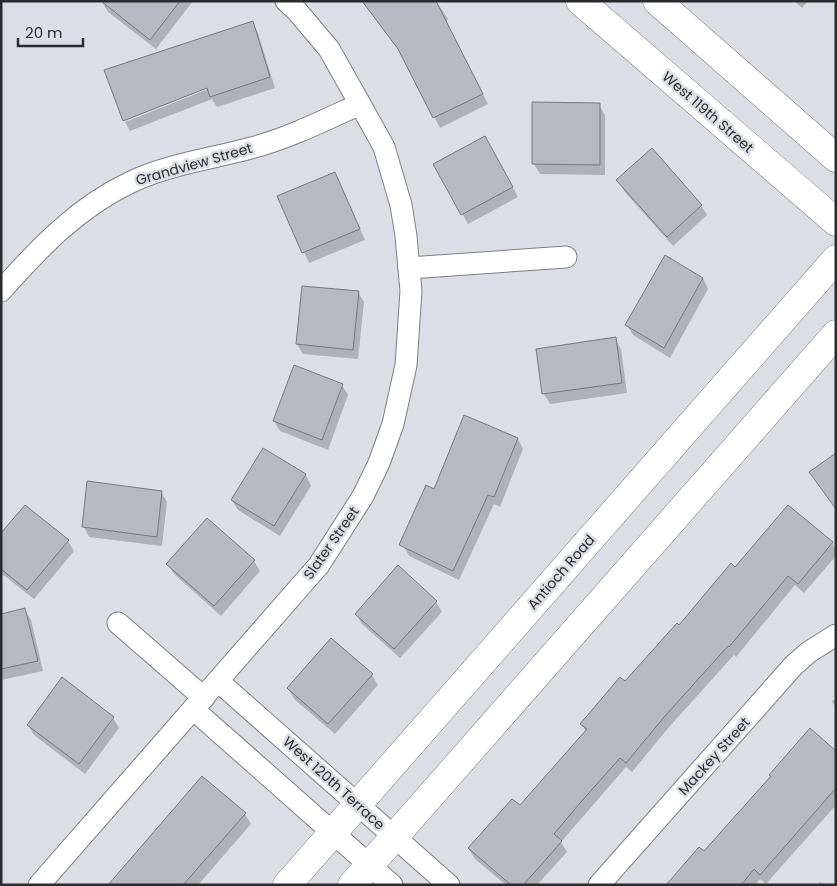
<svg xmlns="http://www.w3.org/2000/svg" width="837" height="886" viewBox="0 0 837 886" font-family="Poppins,sans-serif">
<rect width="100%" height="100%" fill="#dcdee5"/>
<!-- shadow -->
<g fill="#0003">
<path d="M193,1L156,49L108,12L102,2Z"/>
<path d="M362,1H436L448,19L446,21L488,104L440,128L403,56Z"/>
<path d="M794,1H808L802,8Z"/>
<path d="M252,23L258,33L275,88L217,107L212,99L130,131L125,122L213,87Z"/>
<path d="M599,105L605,115V175L540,174L534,164Z"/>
<path d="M485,138L518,197L468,224L435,165Z"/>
<path d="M335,174L365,240L309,263L279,197Z"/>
<path d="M618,180L701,205L707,215L673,246L624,191Z"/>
<path d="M703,278L708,289L670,358L633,335L627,325Z"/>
<path d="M358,292L364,302L358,359L303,354L297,344Z"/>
<path d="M615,339L621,349L627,393L550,404L544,394L538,350Z"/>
<path d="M342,385L348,395L328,450L280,431L274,421Z"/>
<path d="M518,439L523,449L500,507L494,504L459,580L409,556L403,545L435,491Z"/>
<path d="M263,450L306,475L311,486L280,536L238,510L232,500Z"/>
<path d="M161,492L167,502L162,546L89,537L84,527Z"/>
<path d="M25,506L68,541L74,551L34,599L1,573V535Z"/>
<path d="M211,522L254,561L260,571L221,616L174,574L168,564Z"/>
<path d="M832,543L836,550V556L804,593L795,585L736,657L734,655L670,726L632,772L626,767L561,842L567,852L537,885H506L475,859L469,849L520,807L586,732L581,724L625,683L736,569Z"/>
<path d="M436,602L442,612L400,658L362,624L356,614Z"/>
<path d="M25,610L31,620L43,671L1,680V615Z"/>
<path d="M372,675L378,685L335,734L294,699L288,688Z"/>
<path d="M836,699V708L832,701Z"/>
<path d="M113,718L119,728L85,774L34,735L28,725Z"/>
<path d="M836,753V805L766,884L760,879L755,885H668L704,852Z"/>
<path d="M245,814L251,824L198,885H109Z"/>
<path d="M819,882L827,885H818Z"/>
</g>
<!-- building -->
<g fill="#b7b8c0" stroke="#787980">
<path d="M101,1H180L150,40Z"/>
<path d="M362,1H436L483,94L433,118L398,49Z"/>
<path d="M253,21L270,77L210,97L207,88L123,121L104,70Z"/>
<path d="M532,102L600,103V165L532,164Z"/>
<path d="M485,136L513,187L461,215L433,164Z"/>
<path d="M652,148L702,205L667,237L616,180Z"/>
<path d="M335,172L360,229L302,253L277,196Z"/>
<path d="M665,255L703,278L664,348L625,325Z"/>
<path d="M302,286L359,291L353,350L296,344Z"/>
<path d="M616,337L622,383L542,394L536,349Z"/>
<path d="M294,365L343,384L322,440L273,421Z"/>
<path d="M464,415L518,438L494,497L488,495L453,571L399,545L426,485L434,489Z"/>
<path d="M263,448L306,474L274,526L231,500Z"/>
<path d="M836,453V509L809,472Z"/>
<path d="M87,481L162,491L157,537L82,527Z"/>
<path d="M25,505L69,540L27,590L1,569V533Z"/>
<path d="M788,505L833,542L798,584L788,576L729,647L728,646L665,716L626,763L620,758L580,803L554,834L562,841L534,873L523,885H511L468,848L512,799L520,805L587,729L580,724L620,677L625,681L677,623L679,625L731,563L735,567Z"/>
<path d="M207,518L255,560L214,606L166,564Z"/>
<path d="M398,565L437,601L394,649L355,614Z"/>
<path d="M25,608L38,661L1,669V614Z"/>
<path d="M331,638L373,674L328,724L287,688Z"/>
<path d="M62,677L114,717L79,764L27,725Z"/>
<path d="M810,728L836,751V788L760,875L754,869L741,885H666L699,847L704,851L771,776L769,775Z"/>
<path d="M202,776L246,813L183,885H108Z"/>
</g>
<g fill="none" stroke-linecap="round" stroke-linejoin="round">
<defs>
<g id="minor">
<path d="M409,268L566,257"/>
<path d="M1,291C39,248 78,207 131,182C169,164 211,159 251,148C289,138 325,120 360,104"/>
<path d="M118,623L204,698"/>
<path d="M218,681L449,885"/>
<path d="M193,709L392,885"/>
<path d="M39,885L319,565L363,496L379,463L393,424L406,365L411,291L406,236L401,205L384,147L360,104L329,49L297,11L286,1"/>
<path d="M599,885L794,665L809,652L836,635"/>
</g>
<g id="secondary">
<path d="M287,885L836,259"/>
<path d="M352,885L836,334"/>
</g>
<g id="primary">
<path d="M580,1L836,222"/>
<path d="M657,1L836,158"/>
</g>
</defs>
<!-- minor casing -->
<use href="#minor" stroke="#7d7f86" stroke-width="23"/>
<!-- secondary casing -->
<use href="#secondary" stroke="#7d7f86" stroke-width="29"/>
<!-- primary casing -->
<use href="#primary" stroke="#7d7f86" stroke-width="29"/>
<!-- minor -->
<use href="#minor" stroke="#fff" stroke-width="21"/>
<!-- secondary -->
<use href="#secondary" stroke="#fff" stroke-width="28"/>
<!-- primary -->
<use href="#primary" stroke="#fff" stroke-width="28"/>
</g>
<g text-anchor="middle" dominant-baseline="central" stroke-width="5" stroke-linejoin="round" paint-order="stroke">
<!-- street labels -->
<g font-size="14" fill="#2a2b2e" stroke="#dcdee5">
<text transform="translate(708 112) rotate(41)">West 119th Street</text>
<text transform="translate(194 164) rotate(-16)">Grandview Street</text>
<text transform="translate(331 543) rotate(-55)">Slater Street</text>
<text transform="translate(561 572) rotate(-49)">Antioch Road</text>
<text transform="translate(714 756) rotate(-48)">Mackey Street</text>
<text transform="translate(334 783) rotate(42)">West 120th Terrace</text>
</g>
</g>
<!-- border -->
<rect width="837" height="886" fill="none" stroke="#2a2b2e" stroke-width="5"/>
<!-- scale -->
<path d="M18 38v8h65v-8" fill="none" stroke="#2a2b2e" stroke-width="2.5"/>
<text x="25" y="38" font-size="15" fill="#2a2b2e" stroke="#dcdee5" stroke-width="4" paint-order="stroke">20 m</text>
</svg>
